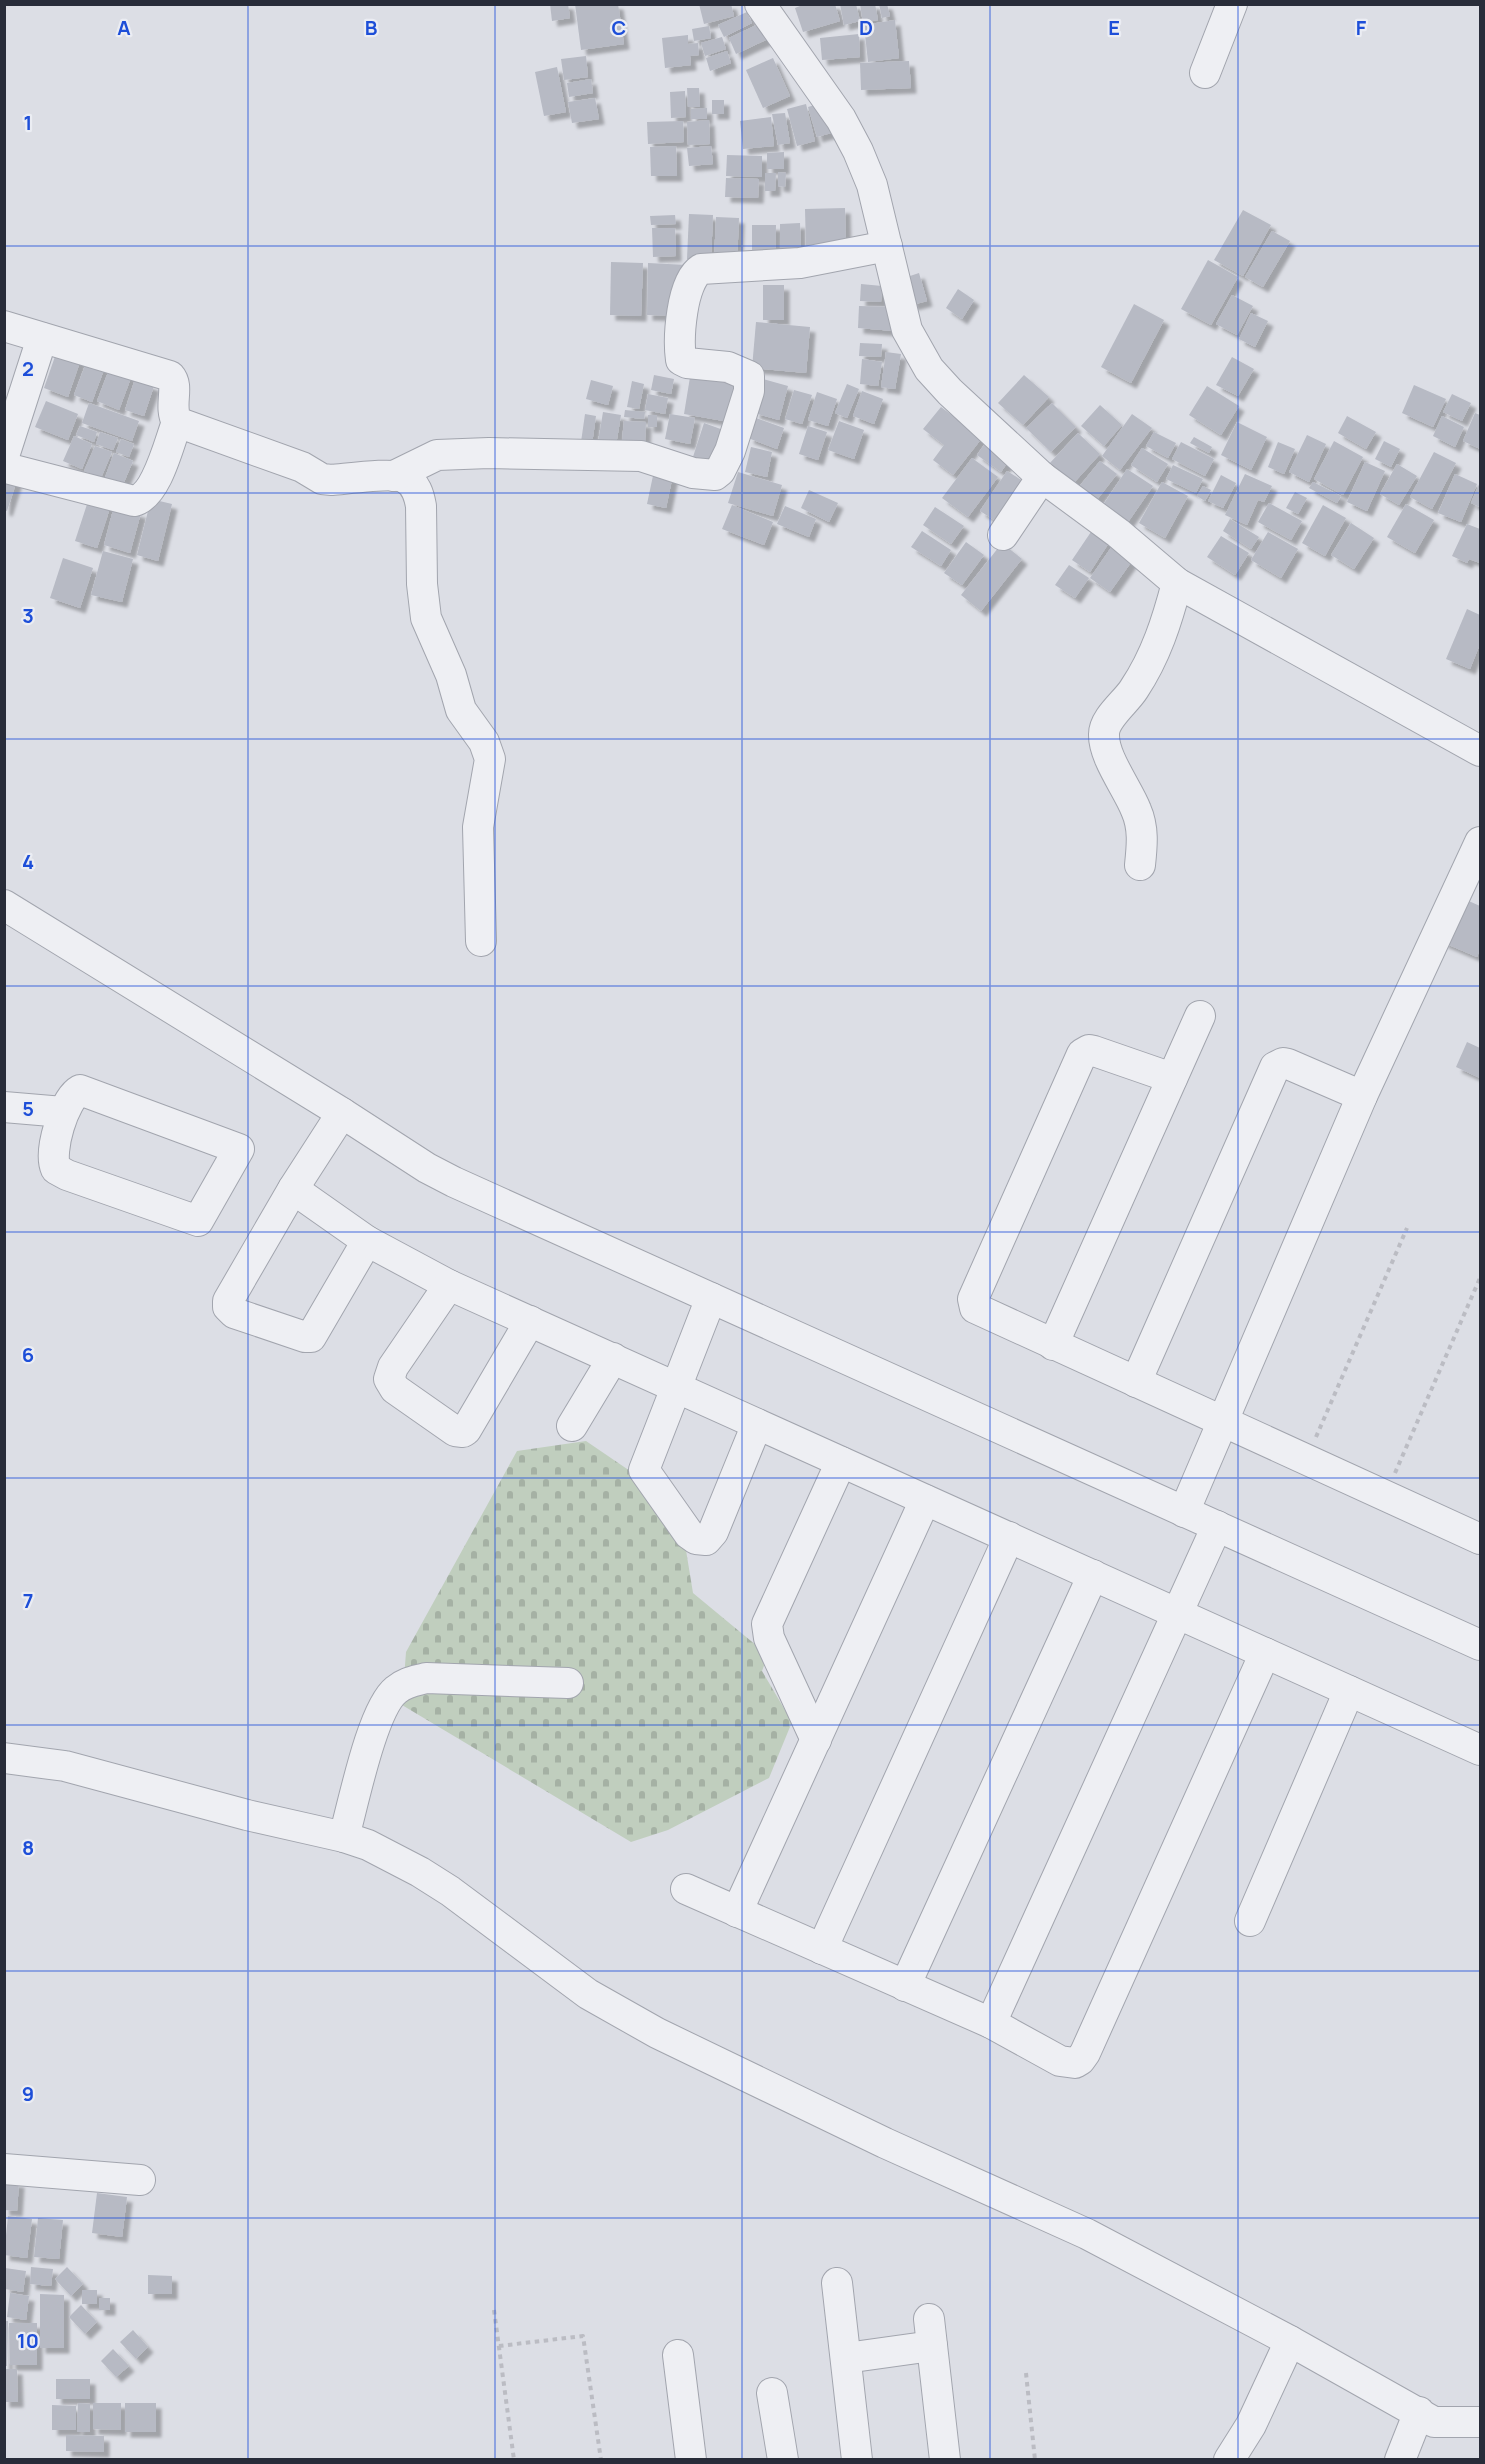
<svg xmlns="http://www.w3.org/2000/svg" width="1485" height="2464" viewBox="0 0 1485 2464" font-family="Manrope,sans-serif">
<defs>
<pattern id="cemetery-stones" width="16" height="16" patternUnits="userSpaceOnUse" patternTransform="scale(1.5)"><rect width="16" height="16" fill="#c0cebe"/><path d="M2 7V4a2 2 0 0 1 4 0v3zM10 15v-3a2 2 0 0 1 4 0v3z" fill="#a5b1a4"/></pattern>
<filter id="shadow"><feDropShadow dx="5.5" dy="5.5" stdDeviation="1.5" flood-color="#0004"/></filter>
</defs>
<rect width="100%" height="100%" fill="#dcdee5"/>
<!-- cemetery -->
<path fill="url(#cemetery-stones)" d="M586,1441L633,1473L684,1538L693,1593L768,1655L762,1671L792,1722L769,1778L668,1830L631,1842L402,1705L406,1652L517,1451Z"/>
<!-- building -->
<g fill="#b7bac4" filter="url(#shadow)">
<path d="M550,4H568L570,18L552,21Z"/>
<path d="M575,4H618L624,44L581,50Z"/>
<path d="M699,4H731L734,16L704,24Z"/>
<path d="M805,4H835L840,21L803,32L795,8Z"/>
<path d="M840,4H856L860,21L844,25Z"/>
<path d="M860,4H875L878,20L863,23Z"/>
<path d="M879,4H887L890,16L882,18Z"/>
<path d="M747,12L752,23L724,37L718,25Z"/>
<path d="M895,20L899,58L868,62L864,25Z"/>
<path d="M765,21L772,37L736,54L729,38Z"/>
<path d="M709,26L711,38L694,41L692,29Z"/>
<path d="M859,34L860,57L822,60L820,38Z"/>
<path d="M688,35V44L698,43L699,55L690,56L691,65L665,68L662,38Z"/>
<path d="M722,37L726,49L705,56L701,43Z"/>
<path d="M727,51L731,63L710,71L706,58Z"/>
<path d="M586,56L588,77L564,80L561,59Z"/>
<path d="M773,58L790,96L763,108L746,70Z"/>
<path d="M909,61L911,88L861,90L860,63Z"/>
<path d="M557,67L566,112L544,116L535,72Z"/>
<path d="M591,79L593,93L569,97L567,83Z"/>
<path d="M687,88H699L700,107H688Z"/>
<path d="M685,91L686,117L671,118L670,92Z"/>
<path d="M595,98L599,119L572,123L568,102Z"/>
<rect x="712" y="100" width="12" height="14"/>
<path d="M822,103L831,133L817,137L808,107Z"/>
<path d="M806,104L815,141L797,146L787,109Z"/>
<path d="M707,108V119H691V109Z"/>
<path d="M785,113L790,143L778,145L772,114Z"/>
<path d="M771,117L774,146L743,149L740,121Z"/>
<path d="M709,120L710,144L688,145L687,122Z"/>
<path d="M683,121L684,142L648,144L647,122Z"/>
<path d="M676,146L677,176H651L650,147Z"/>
<path d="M711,146L713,164L689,166L687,148Z"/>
<path d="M784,152V169H767V153Z"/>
<path d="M727,155L762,156V177L726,176Z"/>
<path d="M778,172L786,173L785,187L778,186Z"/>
<path d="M765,173H776L775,191H765Z"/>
<path d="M726,178L759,179L758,198L725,197Z"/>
<path d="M845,208L846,248L806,249L805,209Z"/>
<path d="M1243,210L1271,225L1243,276L1214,260Z"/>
<path d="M689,214L713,215L711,260L687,259Z"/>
<path d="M675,215L676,224L651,225L650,216Z"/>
<path d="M716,217L739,218L737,262L714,261Z"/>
<path d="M800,223L801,250L780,251V224Z"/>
<path d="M752,225H776L775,263H752Z"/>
<path d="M652,228H675L676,256L653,257Z"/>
<path d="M1272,231L1290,241L1263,287L1245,277Z"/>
<path d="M1208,260L1238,277L1211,325L1181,309Z"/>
<path d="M611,262L643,263L641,316L610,315Z"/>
<path d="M648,263L687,265L677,316L647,315Z"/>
<path d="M919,273L927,301L912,305L904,278Z"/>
<path d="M861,284L882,286L881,302L860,301Z"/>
<rect x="763" y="285" width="21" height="35"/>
<path d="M958,289L974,300L962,319L946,308Z"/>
<path d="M1232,295L1253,306L1237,335L1216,324Z"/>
<path d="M1134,304L1164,320L1131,383L1101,367Z"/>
<path d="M859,306L895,307L894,331L858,328Z"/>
<path d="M1251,313L1268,321L1255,347L1239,339Z"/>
<path d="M756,322L810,327L806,373L752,368Z"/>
<path d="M860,343L882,344L881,357L859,356Z"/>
<path d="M59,345L83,353L68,397L44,388Z"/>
<path d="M886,352L901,354L895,389L881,387Z"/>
<path d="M1232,357L1254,369L1238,396L1216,385Z"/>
<path d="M862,359L882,362L878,386L860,384Z"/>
<path d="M87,360L105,367L92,402L74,395Z"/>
<path d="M110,367L132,375L119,410L97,401Z"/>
<path d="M691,371L742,380L735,423L684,414Z"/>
<path d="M654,375L674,379L671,394L651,390Z"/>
<path d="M1024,375L1049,397L1023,425L998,403Z"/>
<path d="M135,379L154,386L144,416L125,410Z"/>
<path d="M763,379L788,386L779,420L754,413Z"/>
<path d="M591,380L613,386L608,405L586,399Z"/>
<path d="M632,381L644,384L639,409L627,407Z"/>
<path d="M847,384L859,389L847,418L835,413Z"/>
<path d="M1414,385L1446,399L1433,427L1402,413Z"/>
<path d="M1207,386L1239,406L1221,435L1189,415Z"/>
<path d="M794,390L812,395L802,424L785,419Z"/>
<path d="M862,391L883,399L874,424L853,416Z"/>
<path d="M817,392L837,399L828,426L808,420Z"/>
<path d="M648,394L668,398L665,414L645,410Z"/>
<path d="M1452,394L1471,403L1462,421L1443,412Z"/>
<path d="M46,401L78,414L68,440L35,427Z"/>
<path d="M89,403L139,421L132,441L82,423Z"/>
<path d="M1052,403L1076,427L1051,452L1026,428Z"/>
<path d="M1100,405L1122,425L1104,446L1081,426Z"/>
<path d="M941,407L982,438L953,475L933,460L944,445L923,429Z"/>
<path d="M625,410L645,412L644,419L624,417Z"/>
<path d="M603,412L621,415L615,451L597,448Z"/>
<path d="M1475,413L1480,415V449L1463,441Z"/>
<path d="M585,414L596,416L592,444L581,442Z"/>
<path d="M670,414L695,418L690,444L665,439Z"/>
<path d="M1132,414L1152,428L1120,470L1102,456Z"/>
<rect x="648" y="415" width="9" height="12"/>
<path d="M1347,416L1376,432L1366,449L1338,433Z"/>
<path d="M1442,416L1464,427L1455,447L1433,436Z"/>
<path d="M756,418L784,428L777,449L748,438Z"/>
<path d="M624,421L646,422L645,442L622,440Z"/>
<path d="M839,421L864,430L854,459L828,450Z"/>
<path d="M1237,422L1267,437L1251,470L1221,455Z"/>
<path d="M704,423L729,432L716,472L691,463Z"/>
<path d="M80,426L97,432L94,442L76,435Z"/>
<path d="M808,426L827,432L818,460L799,454Z"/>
<path d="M100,432L118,438L113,450L96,444Z"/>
<path d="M1154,432L1176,443L1168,458L1146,446Z"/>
<path d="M1078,433L1100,454L1071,486L1048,465Z"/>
<path d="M1307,435L1326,444L1309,482L1289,472Z"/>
<path d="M74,436L92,444L82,469L63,461Z"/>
<path d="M1194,437L1212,447L1209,453L1190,443Z"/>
<path d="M121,439L134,444L129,457L116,452Z"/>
<path d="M1334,441L1363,457L1343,495L1314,479Z"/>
<path d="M1384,441L1400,449L1391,467L1375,459Z"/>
<path d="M986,442L1010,459L1001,472L977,455Z"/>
<path d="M1181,442L1214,459L1205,476L1172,459Z"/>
<path d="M1278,442L1295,449L1284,474L1268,467Z"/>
<path d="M95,446L112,452L101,478L84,471Z"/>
<path d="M751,447L772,452L767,477L745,472Z"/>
<path d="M1142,448L1168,464L1157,482L1131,465Z"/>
<path d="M1434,452L1456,463L1432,509L1410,497Z"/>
<path d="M114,453L133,461L122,487L104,480Z"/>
<path d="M972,458L998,477L968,517L942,498Z"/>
<path d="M1100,461L1117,474L1096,501L1078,488Z"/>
<path d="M1365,462L1385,471L1367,511L1347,502Z"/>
<path d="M1397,464L1417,476L1399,505L1380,494Z"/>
<path d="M1173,465L1203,479L1196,493L1166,479Z"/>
<path d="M1127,469L1153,486L1126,525L1101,508Z"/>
<path d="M654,471L673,475L666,508L647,504Z"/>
<path d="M1007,471L1026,483L999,523L980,511Z"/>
<path d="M738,472L782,485L773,516L728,503Z"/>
<path d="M1245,474L1272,486L1264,502L1258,500L1247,525L1225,515Z"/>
<path d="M1455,474L1477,484L1461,522L1438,513Z"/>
<path d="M1221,475L1236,483L1223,508L1208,501Z"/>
<path d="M4,476L17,480L7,511L4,510Z"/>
<path d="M1162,482L1188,496L1165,538L1139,523Z"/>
<path d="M1313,482L1341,496L1337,503L1309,488Z"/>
<path d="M1480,482V507L1471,503Z"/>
<path d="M1203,486L1211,490L1205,501L1197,496Z"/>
<path d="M809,490L838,503L829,522L801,508Z"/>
<path d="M1295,492L1307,498L1298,514L1286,508Z"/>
<path d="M90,495L112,502L97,548L75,541Z"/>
<path d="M151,499L172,504L158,561L137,555Z"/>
<path d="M1269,503L1302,521L1291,540L1258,522Z"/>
<path d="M1406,504L1434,520L1415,553L1387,537Z"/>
<path d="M732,505L773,522L764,545L722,529Z"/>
<path d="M1323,505L1346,518L1325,556L1302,543Z"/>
<path d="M114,506L141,513L130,553L104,545Z"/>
<path d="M785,506L816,519L809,537L777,524Z"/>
<path d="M935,507L964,526L951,544L923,525Z"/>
<path d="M1230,519L1259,537L1251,549L1223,531Z"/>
<path d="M1351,523L1374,538L1354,569L1331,555Z"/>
<path d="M1467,524L1480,529V563L1469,559L1467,563L1452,556Z"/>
<path d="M1095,526L1112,538L1090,572L1072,560Z"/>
<path d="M922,531L951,550L941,566L911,547Z"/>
<path d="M1268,532L1298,549L1281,578L1251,560Z"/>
<path d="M1221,536L1249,553L1235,575L1207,557Z"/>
<path d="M1117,539L1137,554L1110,592L1090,578Z"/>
<path d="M966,542L984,555L962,585L944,573Z"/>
<path d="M1002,543L1022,559L981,611L961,595Z"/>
<path d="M103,551L133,559L122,602L91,595Z"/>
<path d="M63,558L93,568L80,608L50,598Z"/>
<path d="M1069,565L1089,578L1075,598L1055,585Z"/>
<path d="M1467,609L1480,615V644L1470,669L1446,659Z"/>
<path d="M1462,898L1480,906V949L1477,957L1442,942Z"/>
<path d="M1467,1042L1480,1048V1078L1456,1067Z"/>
<path d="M4,2181L19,2182L17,2211L4,2210Z"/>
<path d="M97,2193L127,2197L122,2237L92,2233Z"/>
<path d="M8,2216L32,2219L27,2258L4,2255Z"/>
<path d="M38,2218L63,2220L59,2259L34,2257Z"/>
<path d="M31,2267L53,2269L51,2286L30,2284Z"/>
<path d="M67,2267L83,2284L71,2296L55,2279Z"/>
<path d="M5,2268L26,2271L23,2292L5,2289Z"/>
<path d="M148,2275L172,2276V2294H148Z"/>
<rect x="82" y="2290" width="15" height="14"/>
<path d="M10,2293L29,2296L26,2320L7,2317Z"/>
<path d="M40,2294L64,2295V2348H40Z"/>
<rect x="99" y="2298" width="11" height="12"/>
<path d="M81,2305L97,2322L85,2334L69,2317Z"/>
<path d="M4,2321H8L7,2366H4Z"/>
<path d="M9,2323H37V2365H10Z"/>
<path d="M133,2330L148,2347L136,2359L120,2342Z"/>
<path d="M113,2349L129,2366L116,2377L101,2361Z"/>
<path d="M4,2369H17L18,2402H4Z"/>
<rect x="56" y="2379" width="34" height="20"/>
<path d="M78,2403L90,2404V2432H77Z"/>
<path d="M93,2403H121V2430L93,2429Z"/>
<rect x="125" y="2403" width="31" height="29"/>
<path d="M52,2405L76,2406V2430H52Z"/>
<path d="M66,2435L104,2436V2452L66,2451Z"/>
</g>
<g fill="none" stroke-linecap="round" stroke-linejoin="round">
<defs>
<g id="minor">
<path d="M760,4L841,119L858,151L872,185L907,330L929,369L950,392L1042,477L1118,533L1177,583L1480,751"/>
<path d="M1205,73L1232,4"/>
<path d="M4,326L170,376C180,387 168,406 177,422L302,467L322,479L332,480C346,479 394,472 405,478C416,484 419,495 421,506L422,584L426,618L451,675L461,710L484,742L490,759L478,827L481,941"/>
<path d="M4,456L42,338"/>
<path d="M4,463L10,469L134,501C157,496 169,443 177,422"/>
<path d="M394,476L437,455L489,453L641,456L693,473L715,475L720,471L730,451L749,391V376L728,367L687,363L681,360C678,339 681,282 701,269L800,263L887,246"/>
<path d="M1003,535L1042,477"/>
<path d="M1140,865C1142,846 1144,828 1136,810C1128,789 1103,757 1104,734C1104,718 1126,702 1134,689C1156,656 1167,621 1177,583"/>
<path d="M4,905L342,1113L427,1168L454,1182L1480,1645"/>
<path d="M1172,1078L1094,1051L1089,1050L1082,1054L973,1299L975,1308L1480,1539"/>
<path d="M80,1090L239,1149L198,1221L67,1175L56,1169C48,1152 64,1099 80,1090Z"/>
<path d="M4,1107L63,1112"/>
<path d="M342,1113L293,1189L228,1301V1307L234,1313L305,1337H311L367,1241"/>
<path d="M293,1189L367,1241L449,1285L1480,1750"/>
<path d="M449,1285L393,1367L389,1379L395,1389L455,1431L463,1432L466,1430L530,1321"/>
<path d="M711,1298L644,1470L689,1534L696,1539L706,1540L713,1532L757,1424"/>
<path d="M1053,1345L1200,1016"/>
<path d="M1136,1382L1275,1067L1283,1063L1288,1064L1362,1096"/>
<path d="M572,1426L613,1358"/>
<path d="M1184,1512L1362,1096L1480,842"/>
<path d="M816,1740L769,1638L767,1624L841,1462"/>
<path d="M4,1758L65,1766L247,1815L344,1837L368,1845L420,1872L450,1891L588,1994L657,2033L885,2143L1087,2234L1290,2341L1434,2422H1480"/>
<path d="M344,1837C353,1805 372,1709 396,1690C405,1682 415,1681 426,1678L568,1683"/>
<path d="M686,1889L991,2023L1060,2061L1075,2063L1080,2060L1085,2053L1265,1653"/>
<path d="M737,1912L925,1500"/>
<path d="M1250,1921L1349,1691"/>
<path d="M822,1949L1009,1537"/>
<path d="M905,1986L1093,1575"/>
<path d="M991,2023L1217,1526"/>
<path d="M4,2169L140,2180"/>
<path d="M837,2283L857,2460"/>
<path d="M929,2319L945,2460"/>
<path d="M678,2355L691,2460"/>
<path d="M846,2358L932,2346"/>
<path d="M772,2393L783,2460"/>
<path d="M1229,2460L1251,2425L1290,2341"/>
<path d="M1400,2460L1419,2412"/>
</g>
</defs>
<!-- minor casing -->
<use href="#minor" stroke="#a2a5ae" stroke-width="32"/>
<!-- path -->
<g stroke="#bbbcc3" stroke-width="4" stroke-dasharray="4.5 4.5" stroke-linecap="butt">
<path d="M1316,1437L1407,1228"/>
<path d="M1395,1473L1480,1278"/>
<path d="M494,2310L514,2460"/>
<path d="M499,2346L583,2336L601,2460"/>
<path d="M1026,2373L1035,2460"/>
</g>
<!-- minor -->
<use href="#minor" stroke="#eeeff3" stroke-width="30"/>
</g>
<!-- grid -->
<path fill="none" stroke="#1d4ed8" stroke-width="1.5" stroke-opacity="0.55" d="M248,4V2460M495,4V2460M742,4V2460M990,4V2460M1238,4V2460M4,246H1480M4,493H1480M4,739H1480M4,986H1480M4,1232H1480M4,1478H1480M4,1725H1480M4,1971H1480M4,2218H1480"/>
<g font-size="20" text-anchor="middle" font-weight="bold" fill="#1d4ed8" stroke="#ebedf3" stroke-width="4.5" stroke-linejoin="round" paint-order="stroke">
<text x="124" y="35">A</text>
<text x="371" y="35">B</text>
<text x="619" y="35">C</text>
<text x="866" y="35">D</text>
<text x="1114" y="35">E</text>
<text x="1361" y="35">F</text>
<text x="28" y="130">1</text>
<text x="28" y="376">2</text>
<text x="28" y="623">3</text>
<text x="28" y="869">4</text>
<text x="28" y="1116">5</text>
<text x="28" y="1362">6</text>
<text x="28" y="1608">7</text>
<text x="28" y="1855">8</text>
<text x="28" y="2101">9</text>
<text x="28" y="2348">10</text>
</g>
<!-- border -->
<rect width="1485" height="2464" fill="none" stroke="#282c39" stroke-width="12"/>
</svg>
